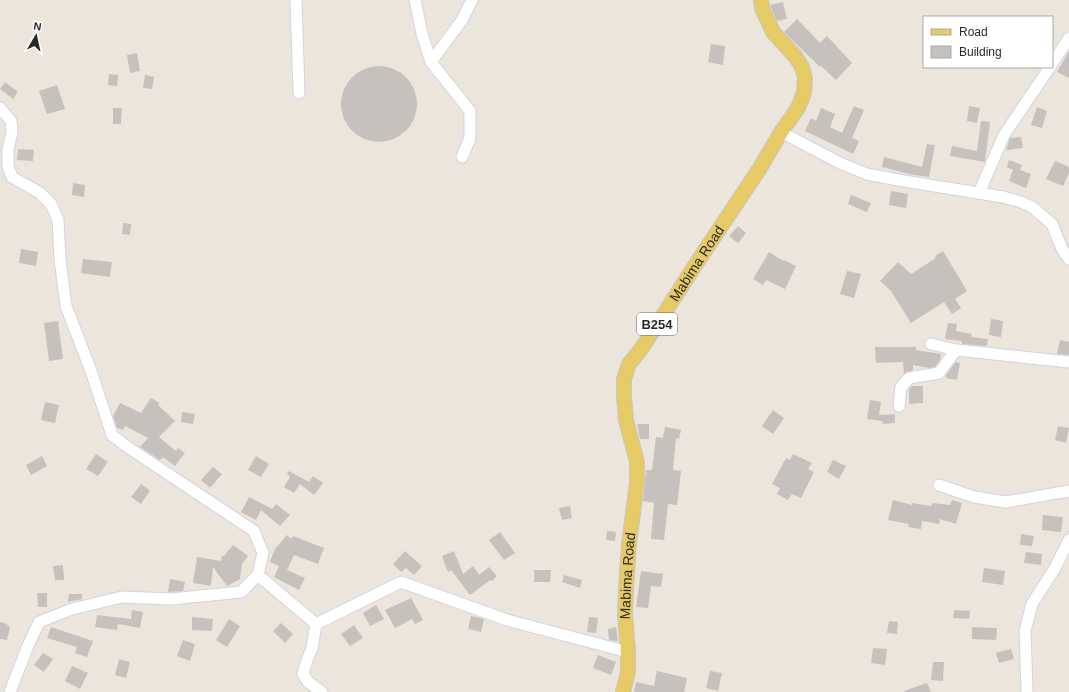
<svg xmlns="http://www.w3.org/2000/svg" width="1069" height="692" viewBox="0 0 1069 692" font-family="Arial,sans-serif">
<rect width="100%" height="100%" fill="#ebe5dc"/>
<!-- building -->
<g fill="#c6c1bc">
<path d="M783,2L787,19L777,21L770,5Z"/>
<path d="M797,19L820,43L827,36L852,63L836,80L821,66L820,67L784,32Z"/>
<path d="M711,44L725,46L723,65L708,62Z"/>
<path d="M1069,51V78L1057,72Z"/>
<path d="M137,53L140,71L130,73L127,55Z"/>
<circle cx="379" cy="104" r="38"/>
<path d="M109,74L118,75L117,86L108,85Z"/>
<path d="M145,75L154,77L152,89L143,88Z"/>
<path d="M5,82L18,92L13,99L0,89Z"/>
<path d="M57,85L65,109L47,114L39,91Z"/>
<path d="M854,106L864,110L852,138L859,141L853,154L805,131L811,118L816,121L821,108L835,114L830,127L842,133Z"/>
<path d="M969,106L980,108L977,123L967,121Z"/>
<path d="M1037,107L1047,111L1042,128L1031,125Z"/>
<path d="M113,108H122L121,124H113Z"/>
<path d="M981,121L990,122L985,162L950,156L952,146L977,151Z"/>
<path d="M1021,137L1023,148L1006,150L1010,138Z"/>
<path d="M927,144L935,145L929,177L916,175H913L882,167L884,157L922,167Z"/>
<path d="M18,149L34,150L33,161L17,160Z"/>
<path d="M1009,160L1022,165L1020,170L1031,174L1026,188L1009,181L1013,170L1007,167Z"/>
<path d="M1055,161L1069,167V173L1063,186L1046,179Z"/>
<path d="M73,183L85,185L84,197L72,195Z"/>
<path d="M891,191L908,194L906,208L889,205Z"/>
<path d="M851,195L871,203L867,212L848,204Z"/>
<path d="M123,223L131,224L130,235L122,234Z"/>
<path d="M738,226L746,233L738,243L729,236Z"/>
<path d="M21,249L38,252L36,266L19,263Z"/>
<path d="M943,251L967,291L955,299L961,308L952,314L944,302L911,323L891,291L880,281L898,262L911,274L936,258L935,256Z"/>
<path d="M769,252L783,261L784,260L796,266L785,289L766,280L763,285L753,279Z"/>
<path d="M83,259L112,262L110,277L81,273Z"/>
<path d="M847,271L861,274L854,298L840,294Z"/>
<path d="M991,319L1003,321L1001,337L989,335Z"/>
<path d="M58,321L63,359L49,361L44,323Z"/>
<path d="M948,323L957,324L956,331L972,334L971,337L988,339L987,346L962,344V341L945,339Z"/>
<path d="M1060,340L1069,342V355L1057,354Z"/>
<path d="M875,347H916V350L941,354L940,360L935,367L929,368L913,365V370L904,374L903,362L876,363Z"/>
<path d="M956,362L960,363L957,380L946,378V375Z"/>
<path d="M912,386H923V403L909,404V389Z"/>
<path d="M151,398L159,403L158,405L175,421L159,437L176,451L178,448L185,453L175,466L163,457L160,460L140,447L148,438L125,426L123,430L117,428L113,416L120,403L141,413Z"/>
<path d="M870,400L881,402L879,415L895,414V423L883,424L882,421L867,419Z"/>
<path d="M45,402L59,405L55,423L41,420Z"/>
<path d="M773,410L784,418L773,434L762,426Z"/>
<path d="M182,412L195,414L193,424L181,422Z"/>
<path d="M637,424H649V439H640Z"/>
<path d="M1058,426L1069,428L1066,443L1055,440Z"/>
<path d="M665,427L681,430L679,439L676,438L673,470L681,471L677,505L668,504L664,540L651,539L654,503L643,501L646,470H652L656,437L663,438Z"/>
<path d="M96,454L108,462L98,476L86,469Z"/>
<path d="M793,454L812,463L808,469L814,472L801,498L792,494L788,500L777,494L780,488L772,484L786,458L790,460Z"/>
<path d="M42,456L47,466L31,475L26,465Z"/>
<path d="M256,456L269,464L261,477L248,470Z"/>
<path d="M833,460L846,466L839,479L827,472Z"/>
<path d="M213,467L222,474L210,488L201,480Z"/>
<path d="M289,471L309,482L313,476L323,483L314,495L300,484L294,493L284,487L290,477L287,474Z"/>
<path d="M141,484L150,491L141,504L131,497Z"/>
<path d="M249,497L272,509L276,504L290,515L280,526L261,510L256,520L241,512Z"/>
<path d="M893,500L912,505V503L931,506L932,503L950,505L952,500L962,503L956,524L940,519L939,524L922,521L921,529L908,527L909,524L888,520Z"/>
<path d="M570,506L572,518L562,520L559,508Z"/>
<path d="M1043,515L1063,517L1061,532L1042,530Z"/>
<path d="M607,531L616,532L615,541L606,540Z"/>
<path d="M500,532L515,553L504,560L489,540Z"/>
<path d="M1021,534L1034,536L1032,546L1020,545Z"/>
<path d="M287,535L291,539L293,536L324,548L318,564L294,555L287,570L305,578L299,590L274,577L279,566L270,562L275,549Z"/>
<path d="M233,545L248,556L242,564L240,579L227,586L213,567L211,586L193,583L197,557L221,561L222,556H224Z"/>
<path d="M405,551L422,566L414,575L406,568L401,572L393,564Z"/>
<path d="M454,551L463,574L473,566L479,575L489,567L497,576L492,581L490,580L470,595L451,570L448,572L442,556Z"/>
<path d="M1026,552L1042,554L1041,565L1024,563Z"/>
<path d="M63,565L64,580H55L53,566Z"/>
<path d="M984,568L1005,571L1003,585L982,582Z"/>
<path d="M534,570H551L550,582H534Z"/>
<path d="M641,571L663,574L661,587L651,586L648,608L636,607Z"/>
<path d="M564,575L582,580L580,588L562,582Z"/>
<path d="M170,579L185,582L183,591L168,592Z"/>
<path d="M37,593H47V607H38Z"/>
<path d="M69,594H82V599L68,602Z"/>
<path d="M411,598L423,620L415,624L412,619L395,628L385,610Z"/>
<path d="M376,605L384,619L370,626L363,613Z"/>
<path d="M132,610L143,612L140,628L118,624L117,630L95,627L97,615L131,619Z"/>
<path d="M954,610L970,611L969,619L953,618Z"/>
<path d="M471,616L484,619L481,632L468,629Z"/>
<path d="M192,617L213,619L212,631L192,630Z"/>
<path d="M589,617L598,618L596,633L587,632Z"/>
<path d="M229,619L240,626L227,647L216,640Z"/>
<path d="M889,621L898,622L897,634L887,633Z"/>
<path d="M0,622L5,623L10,627L7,640L0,639Z"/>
<path d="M281,623L293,634L285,643L273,631Z"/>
<path d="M354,625L363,638L350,646L341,634Z"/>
<path d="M51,627L93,641L87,657L75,653L77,647L47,638Z"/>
<path d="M616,627L618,641H615L609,640L608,629Z"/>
<path d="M972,627L997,628L996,640L972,639Z"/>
<path d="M183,640L195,644L190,661L177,656Z"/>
<path d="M873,648L887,649L885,665L871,663Z"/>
<path d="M1011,649L1014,659L999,663L996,653Z"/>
<path d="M43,653L53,659L44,672L34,665Z"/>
<path d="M598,655L616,662L611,675L593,668Z"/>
<path d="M119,659L130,662L126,678L115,675Z"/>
<path d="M933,662H944L943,681L931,680Z"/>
<path d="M72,666L88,673L80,689L65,681Z"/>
<path d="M657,671L687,678L684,692H634L636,682L654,686Z"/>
<path d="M710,671L722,673L718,691L706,688Z"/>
<path d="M927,683L931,692H904V691Z"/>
</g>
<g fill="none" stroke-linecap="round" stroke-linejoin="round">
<defs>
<g id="minor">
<path d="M296,0L299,93"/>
<path d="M415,0L422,34L431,62L470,111V138L462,157"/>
<path d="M431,62L462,20L472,0"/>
<path d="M1052,64L1069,38"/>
<path d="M0,108L11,121L12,132L8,149V166L12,177L40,193L51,204L58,220L60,259L66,306L91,371L112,435L126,446L254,531L263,553L258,575"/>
<path d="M781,132L840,163L867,174L898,180L1003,197L1021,202L1032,207L1052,224L1062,249L1069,259"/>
<path d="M979,193L1004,135L1050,67"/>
<path d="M956,350L1069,362"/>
<path d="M899,406L901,387L909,378L939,373L956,350L931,344"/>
<path d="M939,485L974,497L1006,502L1069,491"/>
<path d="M316,624L312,648L307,660L303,674L308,682L322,692"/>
<path d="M10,692L27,648L39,622L72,609L122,597L171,599L241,592L258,575L316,624L401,582L507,620L628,652"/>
<path d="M1027,692L1025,631L1032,604L1055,568L1069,540"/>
</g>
<g id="major">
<path id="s1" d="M623,692L628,672V652L625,614L626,588L629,544L637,482V462L626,420L624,396V379L629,364L642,348L696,264L760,168L781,132L798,108L804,93L805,78L802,67L795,56L773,32L762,8L761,0"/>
</g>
</defs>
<!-- minor casing -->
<use href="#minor" stroke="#d2d4e1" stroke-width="13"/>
<!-- major casing -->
<use href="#major" stroke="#c7c7c7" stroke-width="16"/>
<!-- minor -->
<use href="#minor" stroke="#fff" stroke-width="11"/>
<!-- major -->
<use href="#major" stroke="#e6ca65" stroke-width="14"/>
</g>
<g text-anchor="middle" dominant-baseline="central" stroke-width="3" stroke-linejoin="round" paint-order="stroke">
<!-- shield labels -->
<rect fill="#fff" stroke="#696969" stroke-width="1" x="637" y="313" width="40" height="22" rx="3"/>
<g font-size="13" font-weight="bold" fill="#292929">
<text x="657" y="324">B254</text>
</g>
<!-- street labels -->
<g font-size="14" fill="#292929" stroke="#fff">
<text stroke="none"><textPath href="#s1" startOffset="453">Mabima Road</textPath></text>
<text stroke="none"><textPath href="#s1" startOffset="117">Mabima Road</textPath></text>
</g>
</g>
<!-- legend -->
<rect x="923" y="16" width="130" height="52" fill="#ffffff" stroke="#a9a9a9"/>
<rect x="931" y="29" width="20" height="6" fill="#e6ca65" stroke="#a9a9a9"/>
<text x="959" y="36" font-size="12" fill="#292929">Road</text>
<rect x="931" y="46" width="20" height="12" fill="#c6c1bc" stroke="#a9a9a9"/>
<text x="959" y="56" font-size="12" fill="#292929">Building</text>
<!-- north arrow -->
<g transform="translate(36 36) rotate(9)" stroke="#ffffff" stroke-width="3" paint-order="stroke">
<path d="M0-3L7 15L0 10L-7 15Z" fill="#292929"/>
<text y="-6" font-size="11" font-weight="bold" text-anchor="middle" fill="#292929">N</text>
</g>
</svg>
